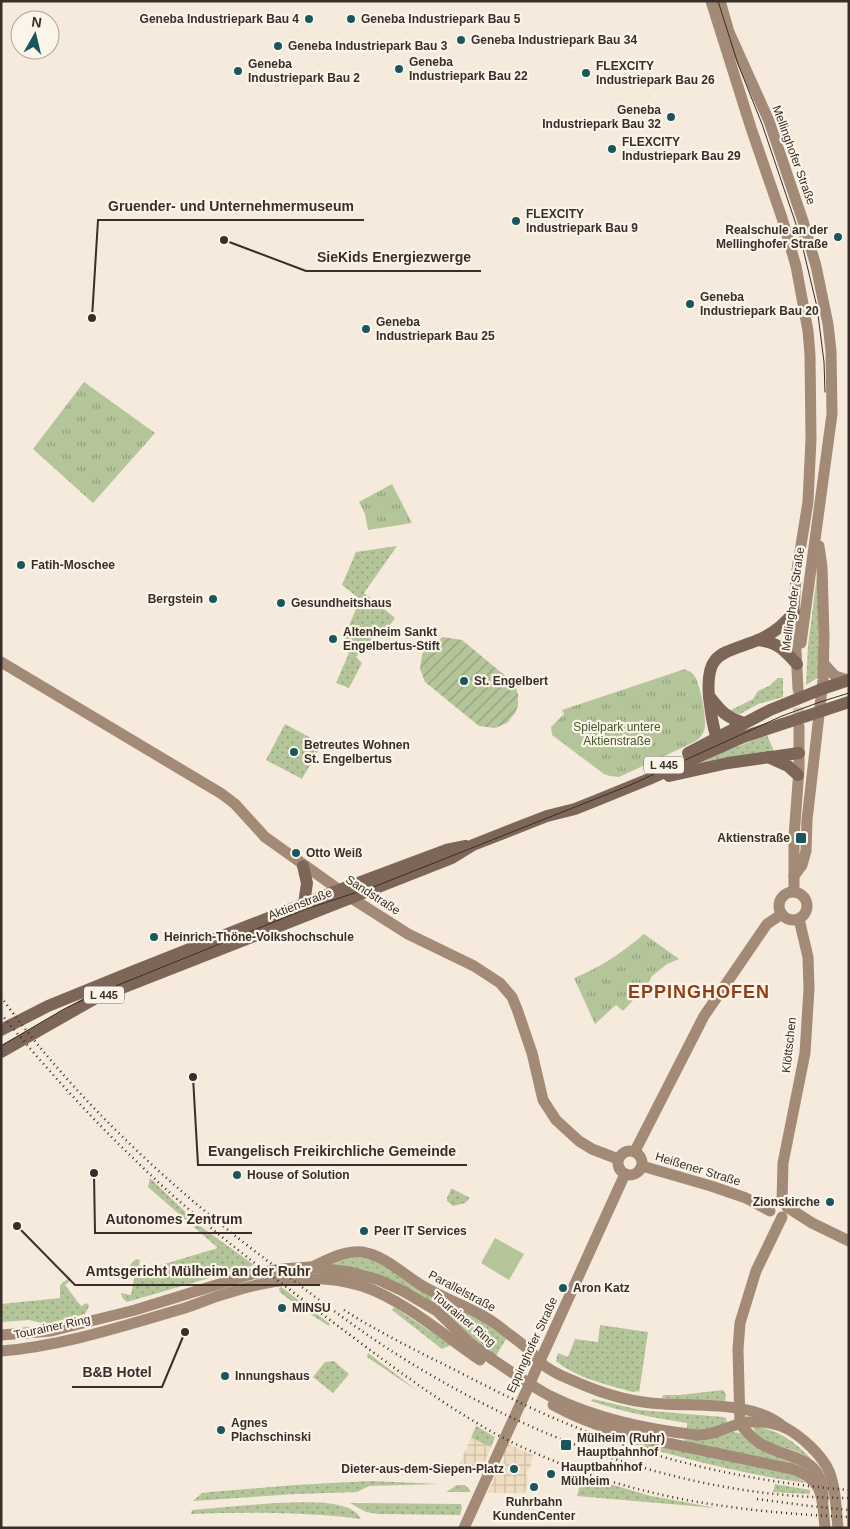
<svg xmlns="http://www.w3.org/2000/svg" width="850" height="1529" viewBox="0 0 850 1529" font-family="Arial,sans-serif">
<defs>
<pattern id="grass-dots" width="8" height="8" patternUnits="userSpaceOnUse" patternTransform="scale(1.25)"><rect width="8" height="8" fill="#b4c59a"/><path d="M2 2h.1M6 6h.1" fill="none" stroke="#93a07e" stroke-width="1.8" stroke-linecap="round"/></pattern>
<pattern id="park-tufts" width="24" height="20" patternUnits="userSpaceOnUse" patternTransform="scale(1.25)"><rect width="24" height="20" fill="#b4c59a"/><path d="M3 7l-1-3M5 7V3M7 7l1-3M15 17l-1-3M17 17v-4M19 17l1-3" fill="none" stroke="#93a07e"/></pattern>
<pattern id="garden-furrows" width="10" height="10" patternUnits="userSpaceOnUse" patternTransform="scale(1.25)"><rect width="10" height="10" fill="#b4c59a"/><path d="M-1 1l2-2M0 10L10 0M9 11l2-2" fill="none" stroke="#93a07e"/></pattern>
<pattern id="plaza-grid" width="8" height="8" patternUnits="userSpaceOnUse" patternTransform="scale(1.25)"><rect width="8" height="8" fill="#eeddc1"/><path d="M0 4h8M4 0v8" fill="none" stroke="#cdbea6"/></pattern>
</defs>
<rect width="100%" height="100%" fill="#f5eadc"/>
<!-- grass -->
<g fill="url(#grass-dots)">
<path d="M397,546L364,593L395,618L383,634L379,631L356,657L362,663L349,688L336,683L349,653L343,650L346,640L344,638L360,599L342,585L356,552Z"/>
<path d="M818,567L819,677L806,685L808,646Z"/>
<path d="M778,678H783V697L758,704L740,714L729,711L753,699L758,691L769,686Z"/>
<path d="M285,724L322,744L302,779L266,760Z"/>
<path d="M767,735L774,751L701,763L723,752Z"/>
<path d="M150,1178L200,1226L254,1265L127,1302C123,1299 122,1298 121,1293L131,1295L135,1274L127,1272L131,1264L136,1259L140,1260L139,1265L151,1268L218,1248L148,1187Z"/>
<path d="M451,1189H453L470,1198L465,1203L453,1206L447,1201V1198Z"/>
<path d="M353,1257L374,1259L480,1319L506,1339L496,1356L477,1343L445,1311L414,1291L329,1264V1262Z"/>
<path d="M70,1277L71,1280L65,1285L81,1306L87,1303L89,1306L85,1314L46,1324L29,1320L1,1322V1304L60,1298V1285Z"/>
<path d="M280,1286L330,1324L329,1326L299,1307L281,1293L279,1290Z"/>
<path d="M394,1307L451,1345L442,1349L392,1310Z"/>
<path d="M600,1325L648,1332L639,1393L638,1391L633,1392C608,1385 576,1378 556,1361L558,1353L568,1357L575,1339L598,1342Z"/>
<path d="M368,1353L419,1392L367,1357Z"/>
<path d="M334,1361L349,1374L333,1393L313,1377L325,1362Z"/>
<path d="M723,1390L726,1394L725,1403L662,1398L663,1395H680Z"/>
<path d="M593,1399L640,1410L723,1417L726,1418L727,1422L726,1424L703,1431L687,1428V1423C654,1418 623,1412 591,1401Z"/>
<path d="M476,1426L495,1437L491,1447L471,1438Z"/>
<path d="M753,1426C779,1429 800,1445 816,1465C812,1462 808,1457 804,1455C790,1445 757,1447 753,1426Z"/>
<path d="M733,1432L746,1434L793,1459L804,1468L684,1441L685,1439C701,1441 717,1437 733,1432Z"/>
<path d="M617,1437C654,1447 692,1453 730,1461C755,1465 785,1467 806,1483C741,1474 679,1457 616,1439Z"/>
<path d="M460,1463L472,1468L471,1472H452V1467L457,1469Z"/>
<path d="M582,1476L651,1496L716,1508L577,1496Z"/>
<path d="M371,1481L440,1484L369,1486L357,1492L296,1494L193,1501L202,1493L210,1492L295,1485Z"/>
<path d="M775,1484L810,1490V1494L773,1492Z"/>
<path d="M457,1485H465L470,1490V1492H446Z"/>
<path d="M275,1503C295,1503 351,1497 361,1519C305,1512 248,1512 191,1514L192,1510Z"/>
<path d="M350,1503L461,1504L462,1508L460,1515L379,1514L366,1512Z"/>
</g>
<!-- park -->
<g fill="url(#park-tufts)">
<path d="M84,382L155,433L93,503L33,449Z"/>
<path d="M392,484L412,523L368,530L365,514L359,502Z"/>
<path d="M685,669C687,671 690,671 692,673C700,679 708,722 704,731C701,738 696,741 690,744L619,777L610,776L604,774L552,735L551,727L564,714L562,710Z"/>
<path d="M644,934L679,959L667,964L652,976L648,984L623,1011L616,1005L595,1024L574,978C601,967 622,953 644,934Z"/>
</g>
<!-- garden -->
<path fill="url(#garden-furrows)" d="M443,637L462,640L514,683L518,694V706L515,713L507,723L495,728L479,726L425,682L420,669L422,655L426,648Z"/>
<!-- pitch -->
<path fill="#b4c59a" d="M495,1238L524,1254L509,1280L481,1263Z"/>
<!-- plaza -->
<g fill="url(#plaza-grid)">
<path d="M471,1438L491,1447L482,1468L476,1473L471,1472L472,1468L460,1463Z"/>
<path d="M508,1444L533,1455L530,1468L526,1473L528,1480L525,1493H487L505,1457L503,1456Z"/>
</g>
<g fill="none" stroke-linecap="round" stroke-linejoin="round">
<!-- secondary-tunnel -->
<path stroke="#cfc4b8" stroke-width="11" stroke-dasharray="11 5.5" stroke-linecap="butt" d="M798,691L799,727"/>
<!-- secondary -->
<g stroke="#a28a77" stroke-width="11">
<path d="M711,1L751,128L782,218L796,266L808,331L810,355L811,439L808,502L796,576L794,612L798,689"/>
<path d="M720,1L729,32L769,121L803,221L816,266L828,324L831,351L832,414L801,643"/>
<path d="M1,662L222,794L235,804L265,837L345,894L408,934L474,966L500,983L512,997L517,1009L532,1053L543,1100L556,1120L579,1141L592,1149L618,1159"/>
<path d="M824,664L835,676L848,680"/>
<path d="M794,876L802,865L806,851L807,820L823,680L824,637L822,567L819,546"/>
<path d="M794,891V837L799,769V727"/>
<circle cx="793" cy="906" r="14"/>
<circle cx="630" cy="1163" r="12"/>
<path d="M635,1151L704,1016L767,924L782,914"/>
<path d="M642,1166L711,1186L746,1198L770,1211"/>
<path d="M782,1201L783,1163L805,1053L809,989L808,957L799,919"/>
<path d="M787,1207L812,1223L849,1241"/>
<path d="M782,1217L756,1271L740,1323L738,1349L740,1424C747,1432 753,1440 763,1445C794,1461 825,1456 823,1501"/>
<path d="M312,1267C327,1260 345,1250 362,1252C384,1255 403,1274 421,1285C447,1301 478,1309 501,1328C511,1336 522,1343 531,1352C534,1354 536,1358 538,1360C544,1367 552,1371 560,1375C587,1387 613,1398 643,1402C687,1409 750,1397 785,1428"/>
<path d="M1,1335L51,1331L135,1310L252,1274L282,1269L310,1267L350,1272L379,1280L403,1291L437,1311L471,1344L492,1359"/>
<path d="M1,1351C63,1346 126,1325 185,1308C200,1303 213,1297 228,1293C272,1279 317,1272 362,1286C402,1299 445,1336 480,1360"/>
<path d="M697,1435C716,1436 730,1424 748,1422C760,1421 775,1423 786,1428C801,1436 822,1455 829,1471C836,1489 836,1509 838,1528"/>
<path d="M672,1444L792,1469C825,1480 822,1498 825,1528"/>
<path d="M464,1528L625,1174"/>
</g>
<!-- primary -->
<g stroke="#7d6657" stroke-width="12">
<path d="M758,640C779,643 783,649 797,664"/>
<path d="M709,696C721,711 725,717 744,723"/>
<path d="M720,746C713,731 711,713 709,697C705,651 723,654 758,640C773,634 784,625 794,612"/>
<path d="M688,753L770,710L822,689L849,680"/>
<path d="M768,757L788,766L798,775"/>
<path d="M669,776L728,763L799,753"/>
<path d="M303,866L307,883L304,904"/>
<path d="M1,1030L48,1006L134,971L339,890L446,850L466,846"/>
<path d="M1,1052L94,999L452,858L473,845L547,816L575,809L595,801L649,779L743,737L849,702"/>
</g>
<!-- tram -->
<g stroke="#392e28" stroke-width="1">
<path d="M718,1L738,64L762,124L800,236L817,307L824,362L825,392"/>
<path d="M1,1046L64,1009L91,996L306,909L376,886L628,786L782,716L820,702L849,693"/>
</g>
<!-- rail -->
<g stroke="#392e28" stroke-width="2.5" stroke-dasharray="1 4" stroke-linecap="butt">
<path d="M1,997C77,1102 174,1191 277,1268C315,1297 353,1326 393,1352C530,1439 685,1498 849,1498"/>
<path d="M1,1014C44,1066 88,1115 136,1161C197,1221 266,1272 334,1323C386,1362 437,1401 494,1433C522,1448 552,1461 583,1472C668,1503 759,1513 849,1517"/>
<path d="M344,1310C380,1333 419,1352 457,1371C492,1389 527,1407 563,1422C653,1460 751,1482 849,1490"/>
<path d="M757,1499L810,1506L849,1510"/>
</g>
<!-- secondary-bridge -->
<g stroke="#a28a77" stroke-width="11">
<path d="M492,1359C511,1372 530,1385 550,1396C597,1419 645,1429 697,1435"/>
<path d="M553,1405C591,1426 630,1436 672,1444"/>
</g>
</g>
<!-- markers -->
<g fill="#19565f" stroke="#fbf4e9" stroke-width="2">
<circle cx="309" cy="19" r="5"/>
<circle cx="351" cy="19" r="5"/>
<circle cx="461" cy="40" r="5"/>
<circle cx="278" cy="46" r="5"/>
<circle cx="399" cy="69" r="5"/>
<circle cx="238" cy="71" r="5"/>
<circle cx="586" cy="73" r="5"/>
<circle cx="671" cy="117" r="5"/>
<circle cx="612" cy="149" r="5"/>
<circle cx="516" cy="221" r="5"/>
<circle cx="838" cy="237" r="5"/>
<circle cx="690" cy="304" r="5"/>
<circle cx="366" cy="329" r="5"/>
<circle cx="21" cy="565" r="5"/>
<circle cx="213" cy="599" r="5"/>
<circle cx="281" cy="603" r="5"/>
<circle cx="333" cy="639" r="5"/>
<circle cx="464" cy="681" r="5"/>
<circle cx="294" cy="752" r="5"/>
<rect x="795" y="832" width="12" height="12" rx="2.5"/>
<circle cx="296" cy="853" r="5"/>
<circle cx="154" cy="937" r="5"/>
<circle cx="237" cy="1175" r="5"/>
<circle cx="830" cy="1202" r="5"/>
<circle cx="364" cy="1231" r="5"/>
<circle cx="563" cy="1288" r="5"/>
<circle cx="282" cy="1308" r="5"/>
<circle cx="225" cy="1376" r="5"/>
<circle cx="221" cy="1430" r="5"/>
<rect x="560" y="1439" width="12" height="12" rx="2.5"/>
<circle cx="514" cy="1469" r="5"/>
<circle cx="551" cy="1474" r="5"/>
<circle cx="534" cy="1487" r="5"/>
</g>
<g text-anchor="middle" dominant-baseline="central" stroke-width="4.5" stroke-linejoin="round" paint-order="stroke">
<!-- shield labels -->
<g fill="#fbf4e9" stroke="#736962" stroke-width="1">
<rect x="644" y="756.5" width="40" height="17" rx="4"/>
<rect x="84" y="986.5" width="40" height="17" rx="4"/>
</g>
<g font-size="11" font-weight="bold" fill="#392e28">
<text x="664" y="765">L 445</text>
<text x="104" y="995">L 445</text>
</g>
<!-- poi labels -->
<g font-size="12" font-weight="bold" fill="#392e28" stroke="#fbf4e9" text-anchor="start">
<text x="299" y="19" text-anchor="end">Geneba Industriepark Bau 4</text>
<text x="361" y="19">Geneba Industriepark Bau 5</text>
<text x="471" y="40">Geneba Industriepark Bau 34</text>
<text x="288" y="46">Geneba Industriepark Bau 3</text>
<text x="409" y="62">Geneba<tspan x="409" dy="14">Industriepark Bau 22</tspan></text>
<text x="248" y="64">Geneba<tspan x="248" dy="14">Industriepark Bau 2</tspan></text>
<text x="596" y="66">FLEXCITY<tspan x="596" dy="14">Industriepark Bau 26</tspan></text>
<text x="661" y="110" text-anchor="end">Geneba<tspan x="661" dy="14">Industriepark Bau 32</tspan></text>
<text x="622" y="142">FLEXCITY<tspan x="622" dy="14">Industriepark Bau 29</tspan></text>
<text x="526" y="214">FLEXCITY<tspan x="526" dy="14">Industriepark Bau 9</tspan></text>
<text x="828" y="230" text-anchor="end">Realschule an der<tspan x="828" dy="14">Mellinghofer Straße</tspan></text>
<text x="700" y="297">Geneba<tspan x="700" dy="14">Industriepark Bau 20</tspan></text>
<text x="376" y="322">Geneba<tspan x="376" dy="14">Industriepark Bau 25</tspan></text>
<text x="31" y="565">Fatih-Moschee</text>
<text x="203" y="599" text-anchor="end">Bergstein</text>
<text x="291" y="603">Gesundheitshaus</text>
<text x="343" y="632">Altenheim Sankt<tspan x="343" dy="14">Engelbertus-Stift</tspan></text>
<text x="474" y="681">St. Engelbert</text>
<text x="304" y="745">Betreutes Wohnen<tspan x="304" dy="14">St. Engelbertus</tspan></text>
<text x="790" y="838" text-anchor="end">Aktienstraße</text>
<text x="306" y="853">Otto Weiß</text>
<text x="164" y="937">Heinrich-Thöne-Volkshochschule</text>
<text x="247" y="1175">House of Solution</text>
<text x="820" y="1202" text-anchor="end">Zionskirche</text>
<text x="374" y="1231">Peer IT Services</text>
<text x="573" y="1288">Aron Katz</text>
<text x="292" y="1308">MINSU</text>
<text x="235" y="1376">Innungshaus</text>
<text x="231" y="1423">Agnes<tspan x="231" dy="14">Plachschinski</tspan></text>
<text x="577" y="1438">Mülheim (Ruhr)<tspan x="577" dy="14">Hauptbahnhof</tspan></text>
<text x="561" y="1467">Hauptbahnhof<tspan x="561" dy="14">Mülheim</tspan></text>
<text x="504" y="1469" text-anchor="end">Dieter-aus-dem-Siepen-Platz</text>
<text x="534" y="1502" text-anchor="middle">Ruhrbahn<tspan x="534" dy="14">KundenCenter</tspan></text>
</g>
<!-- street labels -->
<g font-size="12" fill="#392e28" stroke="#fbf4e9">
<text transform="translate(794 155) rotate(70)">Mellinghofer Straße</text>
<text transform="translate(793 599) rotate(-82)">Mellinghofer Straße</text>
<text transform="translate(373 895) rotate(33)">Sandstraße</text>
<text transform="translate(300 904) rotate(-21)">Aktienstraße</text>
<text transform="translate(789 1045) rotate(-84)">Klöttschen</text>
<text transform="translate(698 1169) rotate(17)">Heißener Straße</text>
<text transform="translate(462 1291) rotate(28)">Parallelstraße</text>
<text transform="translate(464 1319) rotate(40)">Tourainer Ring</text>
<text transform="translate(52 1327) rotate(-12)">Tourainer Ring</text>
<text transform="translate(532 1345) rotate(-65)">Eppinghofer Straße</text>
</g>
<!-- park labels -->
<g font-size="12" fill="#455a29" stroke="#fbf4e9">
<text x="617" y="727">Spielpark untere<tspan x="617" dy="14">Aktienstraße</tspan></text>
</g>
<!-- district labels -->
<g font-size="18" font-weight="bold" letter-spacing="1" fill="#913d18" stroke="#fbf4e9">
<text x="699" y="992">EPPINGHOFEN</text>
</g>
</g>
<!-- callouts -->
<path fill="none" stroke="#392e28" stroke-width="2" d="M92 318L98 220H364M224 240L306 271H481M193 1077L198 1165H467M94 1173L95 1233H252M17 1226L75 1285H320M185 1332L162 1387H72"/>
<g fill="#392e28" stroke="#fbf4e9" stroke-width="2">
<circle cx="92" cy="318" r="5"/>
<circle cx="224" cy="240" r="5"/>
<circle cx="193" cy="1077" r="5"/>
<circle cx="94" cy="1173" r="5"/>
<circle cx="17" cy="1226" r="5"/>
<circle cx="185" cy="1332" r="5"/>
</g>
<g font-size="14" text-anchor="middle" font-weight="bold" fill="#392e28" stroke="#fbf4e9" stroke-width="4.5" stroke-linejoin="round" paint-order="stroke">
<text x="231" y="211">Gruender- und Unternehmermuseum</text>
<text x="394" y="262">SieKids Energiezwerge</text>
<text x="332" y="1156">Evangelisch Freikirchliche Gemeinde</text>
<text x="174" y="1224">Autonomes Zentrum</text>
<text x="198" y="1276">Amtsgericht Mülheim an der Ruhr</text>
<text x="117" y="1377">B&amp;B Hotel</text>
</g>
<!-- border -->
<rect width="850" height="1529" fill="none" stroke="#392e28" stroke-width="5"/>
<!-- north arrow -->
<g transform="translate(35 35) rotate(8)"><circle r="24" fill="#fbf4e9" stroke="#ada59c"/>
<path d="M0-4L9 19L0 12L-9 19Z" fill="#19565f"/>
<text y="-8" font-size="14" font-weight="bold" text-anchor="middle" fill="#392e28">N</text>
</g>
</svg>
